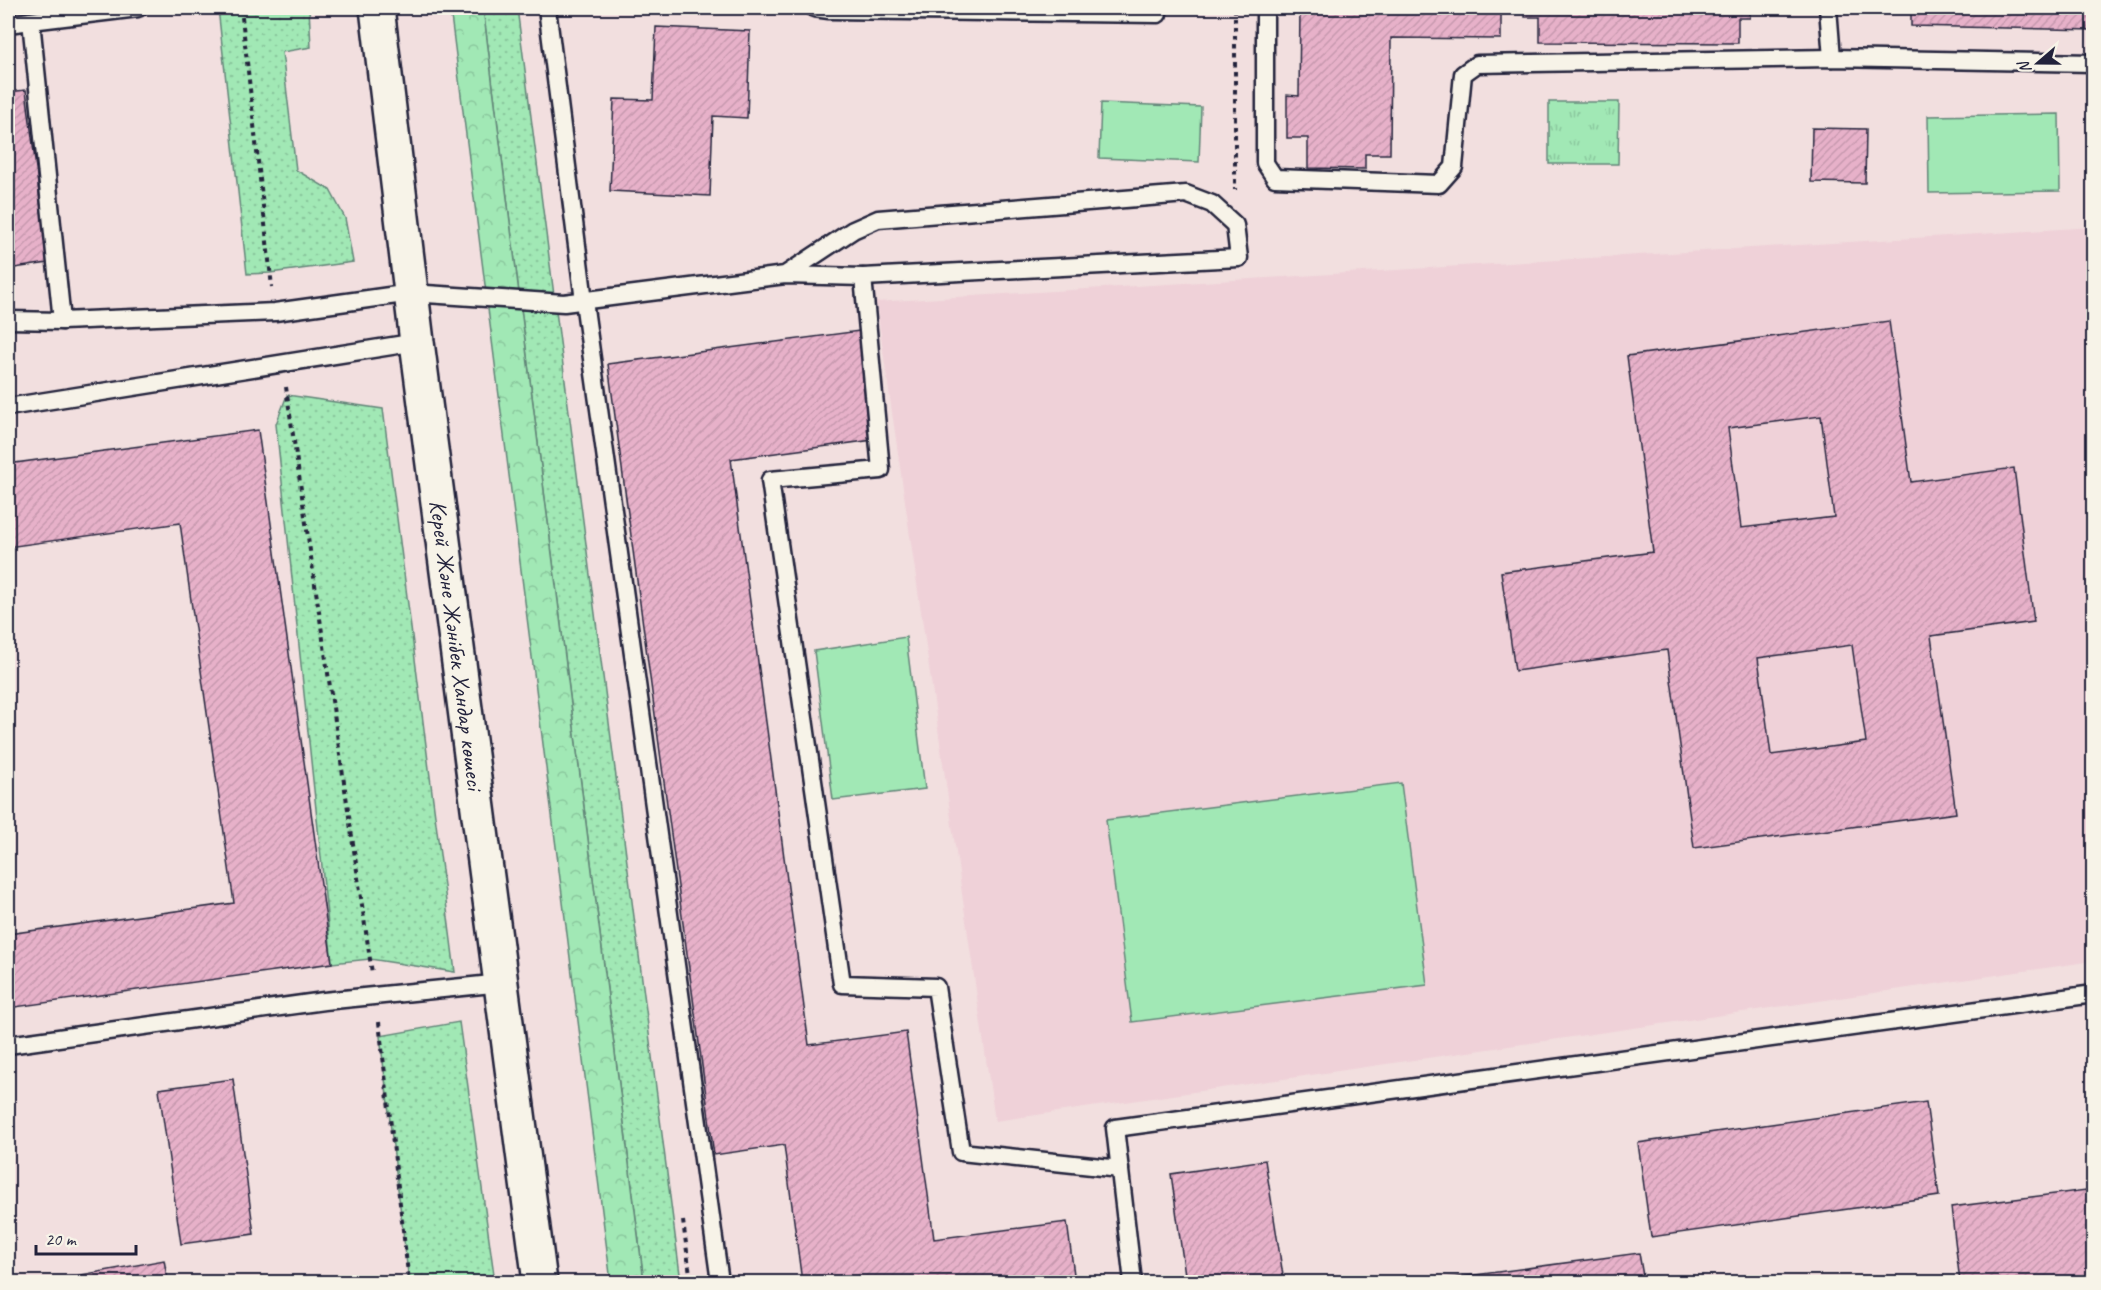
<svg xmlns="http://www.w3.org/2000/svg" width="2101" height="1290" viewBox="0 0 2101 1290" font-family="Caveat,sans-serif">
<defs>
<pattern id="grass-dots" width="8" height="8" patternUnits="userSpaceOnUse" patternTransform="scale(1.5)"><rect width="8" height="8" fill="#a1e8b5"/><path d="M2 2h.1M6 6h.1" fill="none" stroke="#8ac79d" stroke-width="1.8" stroke-linecap="round"/></pattern>
<pattern id="forest-crowns" width="20" height="18" patternUnits="userSpaceOnUse" patternTransform="scale(1.5)"><rect width="20" height="18" fill="#a1e8b5"/><path d="M2 6a3 3 0 1 1 6 0M12 15a3 3 0 1 1 6 0" fill="none" stroke="#8ac79d"/></pattern>
<pattern id="park-tufts" width="24" height="20" patternUnits="userSpaceOnUse" patternTransform="scale(1.5)"><rect width="24" height="20" fill="#a1e8b5"/><path d="M3 7l-1-3M5 7V3M7 7l1-3M15 17l-1-3M17 17v-4M19 17l1-3" fill="none" stroke="#8ac79d"/></pattern>
<pattern id="building-hatch" width="6" height="6" patternUnits="userSpaceOnUse" patternTransform="scale(1.5)"><rect width="6" height="6" fill="#e7b1c9"/><path d="M-1 1l2-2M0 6l6-6M5 7l2-2" fill="none" stroke="#c698ae"/></pattern>
</defs>
<rect width="100%" height="100%" fill="#f2dfdf"/>
<filter id="ink" filterUnits="userSpaceOnUse"><feTurbulence type="fractalNoise" baseFrequency=".0167" numOctaves="2"/><feDisplacementMap in="SourceGraphic" scale="12" xChannelSelector="R" yChannelSelector="G"/><feConvolveMatrix kernelMatrix="1 2 1 2 8 2 1 2 1" color-interpolation-filters="sRGB"/></filter>
<g filter="url(#ink)">
<!-- built -->
<path fill="#efd1d8" d="M2093,227V961L995,1121L876,302Z"/>
<!-- grass -->
<g fill="url(#grass-dots)" stroke="#628578" stroke-width="1.5">
<path d="M218,8H309L311,47L282,52L296,170L330,190L345,218L353,262L270,273L247,274Z"/>
<path d="M483,8H517L681,1282H644Z"/>
<path d="M287,395L383,409L455,972L370,959L332,963L276,424Z"/>
<path d="M459,1022L495,1282H409L380,1036Z"/>
</g>
<!-- forest -->
<path fill="url(#forest-crowns)" stroke="#628578" stroke-width="1.5" d="M450,8H483L644,1282H611Z"/>
<!-- park -->
<path fill="url(#park-tufts)" stroke="#628578" stroke-width="1.5" d="M1549,102H1619L1618,164H1549Z"/>
<!-- pitch -->
<g fill="#a1e8b5" stroke="#628578" stroke-width="1.5">
<path d="M1101,103L1201,107L1199,162L1099,158Z"/>
<path d="M2059,114L2060,191L1929,193L1928,116Z"/>
<path d="M906,637L925,789L833,800L814,651Z"/>
<path d="M1401,783L1427,985L1132,1022L1106,820Z"/>
</g>
<!-- building -->
<g fill="url(#building-hatch)" stroke="#22223b" stroke-width="1.5" fill-rule="evenodd">
<path d="M1288,8H1501V39L1391,38L1390,154H1365V169L1308,168V138H1287V95L1299,96L1300,9H1288Z"/>
<path d="M1525,8H1750V18H1738V43L1540,42V17H1525Z"/>
<path d="M1911,8H2094V30L1911,26Z"/>
<path d="M656,27L750,31L747,118L713,116L710,196L610,191L614,99L653,100Z"/>
<path d="M26,90L48,263L8,269V92Z"/>
<path d="M1812,128L1866,129L1865,183L1811,182Z"/>
<path d="M1889,321L1911,482L2014,468L2034,622L1931,636L1956,813L1694,848L1667,650L1515,671L1501,572L1653,552L1627,356ZM1821,416L1834,517L1741,528L1728,428ZM1852,645L1866,742L1771,755L1758,658Z"/>
<path d="M859,331L873,440L731,459L809,1045L906,1032L934,1239L1067,1222L1075,1282H802L784,1145L714,1155L608,364Z"/>
<path d="M258,430L332,963L8,1008V934L234,903L180,523L8,547V464Z"/>
<path d="M233,1079L254,1234L181,1244L159,1089Z"/>
<path d="M1926,1102L1939,1196L1651,1237L1638,1143Z"/>
<path d="M1265,1160L1284,1282H1186L1171,1174Z"/>
<path d="M2094,1189V1282H1960L1951,1207Z"/>
<path d="M1639,1253L1644,1282H1423Z"/>
<path d="M164,1260L168,1282H49V1281Z"/>
</g>
<g fill="none" stroke-linecap="round" stroke-linejoin="round">
<defs>
<g id="lane">
<path d="M547,8L584,301L720,1282"/>
<path d="M814,8L829,10L1158,14"/>
<path d="M1265,8V163L1275,178L1439,184L1454,167L1463,74L1477,64L1832,58L2094,63"/>
<path d="M1828,8L1832,58"/>
<path d="M8,24L31,21"/>
<path d="M863,277L881,470L770,480L842,984L936,987L961,1152L1120,1169"/>
<path d="M8,320L62,321L275,312L411,293L564,303L785,275L863,277L1239,258L1235,225L1212,204L1186,194L878,219L853,230L785,275"/>
<path d="M62,321L31,21L138,8"/>
<path d="M8,407L417,342"/>
<path d="M8,1045L324,1001L502,983"/>
<path d="M1133,1282L1115,1128L2094,994"/>
</g>
<g id="secondary">
<path id="s1" d="M377,8L417,342L540,1282"/>
</g>
</defs>
<!-- lane casing -->
<use href="#lane" stroke="#22223b" stroke-width="21"/>
<!-- secondary casing -->
<use href="#secondary" stroke="#22223b" stroke-width="38"/>
<!-- path -->
<g stroke="#22223b" stroke-width="4" stroke-dasharray="4.5 4.5" stroke-linecap="butt">
<path d="M241,8L272,287"/>
<path d="M1235,8V190"/>
<path d="M286,387L372,973"/>
<path d="M379,1022L409,1282"/>
<path d="M683,1221L691,1282"/>
</g>
<!-- lane -->
<use href="#lane" stroke="#f7f3e8" stroke-width="16"/>
<!-- secondary -->
<use href="#secondary" stroke="#f7f3e8" stroke-width="33"/>
</g>
</g>
<g text-anchor="middle" dominant-baseline="central" stroke-width="4.5" stroke-linejoin="round" paint-order="stroke">
<!-- street labels -->
<g font-size="24" fill="#22223b" stroke="#f7f3e8">
<text stroke="none"><textPath href="#s1" startOffset="642">Керей Және Жәнібек Хандар көшесі</textPath></text>
</g>
</g>
<!-- margin -->
<rect width="2101" height="1290" fill="none" stroke="#f7f3e8" stroke-width="30"/>
<rect x="15" y="15" width="2071" height="1260" fill="none" stroke="#22223b" stroke-width="2" filter="url(#ink)"/>
<!-- north arrow -->
<g transform="translate(2038 63) rotate(250)" stroke="#f7f3e8" stroke-width="4.5" paint-order="stroke">
<path d="M0-4.5L10 22L0 15L-10 22Z" fill="#22223b"/>
<text y="-9" font-size="16" font-weight="bold" text-anchor="middle" fill="#22223b">N</text>
</g>
<!-- scale -->
<path d="M36 1245v9h100v-9" fill="none" stroke="#22223b" stroke-width="3"/>
<text x="45" y="1245" font-size="18" fill="#22223b" stroke="#f7f3e8" stroke-width="4.5" paint-order="stroke">20 m</text>
</svg>
